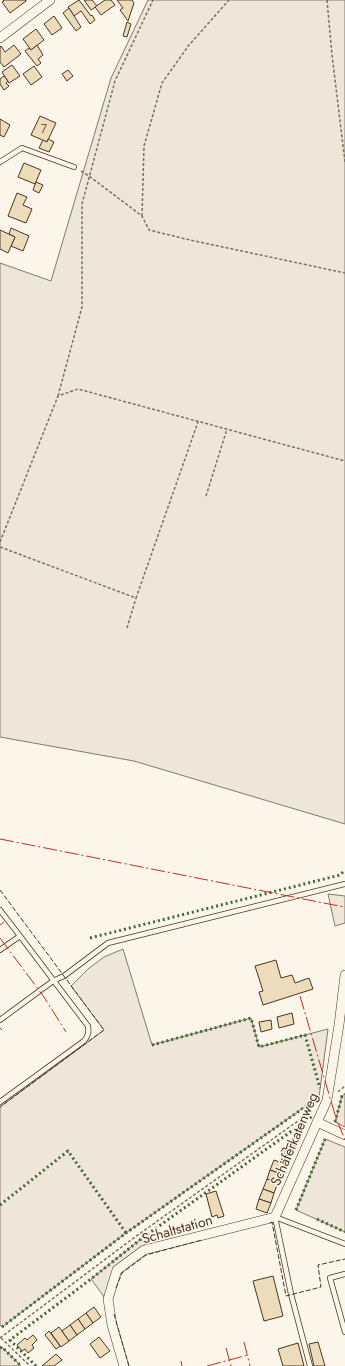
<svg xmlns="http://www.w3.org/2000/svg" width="345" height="1366" viewBox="0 0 345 1366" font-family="Jost,sans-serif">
<rect width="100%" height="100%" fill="#fbf6e9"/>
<!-- green -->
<g fill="#ede6d9" stroke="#887966">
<path d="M148,0H345V824L134,761L0,737V263L51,281L111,78Z"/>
<path d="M328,894L345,896V923L335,926Z"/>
<path d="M123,949L152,1045L251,1018L259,1047L328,1029L319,1097L126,1233L2,1327L0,1325V1107L104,1030L71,986L88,969L104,957Z"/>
<path d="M345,1094V1127L335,1122L342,1096Z"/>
<path d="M325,1139L345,1147V1232L296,1210Z"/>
<path d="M141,1239L146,1246L120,1265L105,1298L91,1279Z"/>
<path d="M2,1347L21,1366H0V1348Z"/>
</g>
<!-- building -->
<g fill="#ecdcbc" stroke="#4a3520">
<path d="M3,0H26V1L10,13L2,2L4,1Z"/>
<path d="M79,0L91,16L92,15L95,20L90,24L81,11L74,16L68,7Z"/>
<path d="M84,0H92L97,6L91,10Z"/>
<path d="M105,0H111L115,5L101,15L95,7Z"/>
<path d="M117,0H132L134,3L128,21L120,10L123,8Z"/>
<path d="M69,8L81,27L76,31L63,13Z"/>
<path d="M54,16L62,28L52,35L44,24Z"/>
<path d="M127,22L131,24L127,37L123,36Z"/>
<path d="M36,29L44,40L31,50L23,39Z"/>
<path d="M14,45L21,54L4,67L0,62V47L1,46L5,52Z"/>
<path d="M37,45L43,55L38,59L41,63L37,66L25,51L29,48L31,50Z"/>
<path d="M12,65L20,76L9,83L2,72Z"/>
<path d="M34,66L42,77L31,85L23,74Z"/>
<path d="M68,70L73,76L67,81L62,74Z"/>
<path d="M4,76L8,81L6,83L9,86L4,90L0,84V79Z"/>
<path d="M40,116L56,123L47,142L31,135Z"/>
<path d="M0,119L10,125L4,137L0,135Z"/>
<path d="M48,139L54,142L49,152L39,148L43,140L47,142Z"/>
<path d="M24,163L41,170L35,184L18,177Z"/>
<path d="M36,182L43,185L39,193L33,190Z"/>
<path d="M17,193L27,197L23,205L32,209L26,223L8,216Z"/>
<path d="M11,228L29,236L23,251L11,246L15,237L9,234Z"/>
<path d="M0,230L15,237L8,253L0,249Z"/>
<path d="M276,960L281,978L292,975L295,983L309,978L313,989L263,1005L259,992L263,991L255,966Z"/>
<path d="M292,1013L294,1024L279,1028L277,1017Z"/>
<path d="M271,1020L272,1029L261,1032L259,1022Z"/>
<path d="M288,1143L296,1146L294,1151L286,1149Z"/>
<path d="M283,1148L291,1150L289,1155L281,1152Z"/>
<path d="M274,1160L285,1164L281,1174L270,1170Z"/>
<path d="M270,1170L281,1174L278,1183L267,1179Z"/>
<path d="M267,1179L278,1183L274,1193L263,1189Z"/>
<path d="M263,1189L274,1193L271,1203L259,1199Z"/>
<path d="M216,1191L224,1216L218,1218L217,1215L212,1217L206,1194Z"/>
<path d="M259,1199L271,1203L267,1213L256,1209Z"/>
<path d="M273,1276L283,1316L264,1321L253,1281Z"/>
<path d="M94,1307L101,1317L93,1323L86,1313Z"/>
<path d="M86,1313L93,1323L85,1329L78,1319Z"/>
<path d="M78,1319L85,1329L77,1335L70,1325Z"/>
<path d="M70,1325L77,1335L69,1341L62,1331Z"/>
<path d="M59,1327L69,1341L61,1347L51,1333Z"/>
<path d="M49,1331L60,1346L56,1349L45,1335Z"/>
<path d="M33,1335L37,1340L32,1345L34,1348L28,1353L25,1349L22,1351L17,1345L25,1338L27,1340Z"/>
<path d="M99,1337L110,1351L100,1358L90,1344Z"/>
<path d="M318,1342L325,1366H314L309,1344Z"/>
<path d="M298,1343L304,1366H283L278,1349Z"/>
<path d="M56,1354L62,1360L54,1366H42Z"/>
</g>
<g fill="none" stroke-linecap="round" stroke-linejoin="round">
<defs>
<g id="lane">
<path d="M0,162L22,148L74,167"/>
<path d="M0,910L20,936"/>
<path d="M0,950L20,936L88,1026C89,1033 88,1036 84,1041L0,1102"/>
<path d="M0,1020L53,981L64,976L108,943L345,884"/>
<path d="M275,1217L291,1294L310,1366"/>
<path d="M275,1217L345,1244"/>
<path d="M345,1274L330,1278L345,1332"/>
</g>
<g id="street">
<path d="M0,38L50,0"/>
<path d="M317,1122L345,1135"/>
<path d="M124,1366L112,1325L108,1299L117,1270L144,1250L275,1217L327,1100L339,1025L345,975"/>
</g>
</defs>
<!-- lane casing -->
<use href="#lane" stroke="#4a3520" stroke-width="6"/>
<!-- street casing -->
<use href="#street" stroke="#4a3520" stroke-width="10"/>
<!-- path -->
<g stroke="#7f6f5c" stroke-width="1.5" stroke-dasharray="3 2" stroke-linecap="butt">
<path d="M327,0L332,55L345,162"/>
<path d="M81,171L89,176L142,216L149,230L190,240L345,273"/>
<path d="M142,216L144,146L162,83L189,45L229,0"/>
<path d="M58,396L82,307V204L115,81L153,0"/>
<path d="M206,496L227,429"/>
<path d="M0,542L58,396L78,389L345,461"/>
<path d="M0,547L136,598L198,422"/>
<path d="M127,628L136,598"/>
<path d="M338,1092L345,1086"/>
<path d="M0,1338L135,1237L312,1111"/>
<path d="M1,1338L30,1366"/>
</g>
<!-- lane -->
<use href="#lane" stroke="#fbf6e9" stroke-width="4.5"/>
<!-- street -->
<use href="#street" stroke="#fbf6e9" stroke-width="9"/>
<!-- hedge -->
<g stroke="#436837" stroke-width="3" stroke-dasharray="2 3" stroke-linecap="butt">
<path d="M90,938L340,875L345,870"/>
<path d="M152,1045L251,1018L259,1047L305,1035L320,1088"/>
<path d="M335,1122L342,1096L345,1094"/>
<path d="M0,1205L68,1151L126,1233"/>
<path d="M296,1210L325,1139"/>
<path d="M317,1219L345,1232"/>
<path d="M2,1327L126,1233L319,1097"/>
<path d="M0,1348L2,1347L21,1366"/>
<path d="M36,1366L10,1340L91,1279L141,1239L314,1115"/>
</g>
<!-- fence -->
<g stroke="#4a3520" stroke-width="1" stroke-dasharray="5 2" stroke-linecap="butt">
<path d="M0,890L104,1030L0,1107"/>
<path d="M270,1223L272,1222L286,1296L321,1287L318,1265L345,1259"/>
<path d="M116,1288L122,1273L146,1255L202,1240"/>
<path d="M114,1314L129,1366"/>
</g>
<!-- power -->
<g stroke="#c62828" stroke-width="1" stroke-dasharray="14 3 2 3" stroke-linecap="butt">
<path d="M0,839L344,907L345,908"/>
<path d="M0,925L4,922"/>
<path d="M0,938L44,997L66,1032"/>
<path d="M300,996L336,1118L345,1140"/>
<path d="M0,1028L2,1030"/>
<path d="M244,1342L250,1366"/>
<path d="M226,1348L231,1366"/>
<path d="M181,1361L182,1366"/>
<path d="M207,1366L248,1355"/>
</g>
</g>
<g text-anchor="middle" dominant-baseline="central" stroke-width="3" stroke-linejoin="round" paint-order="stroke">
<!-- number labels -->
<g font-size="12" fill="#725f47">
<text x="44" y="129">7</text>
</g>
<!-- street labels -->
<g font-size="14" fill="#4a3520" stroke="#fbf6e9">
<text transform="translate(294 1139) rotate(-67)">Schäferkatenweg</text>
<text transform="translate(177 1229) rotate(-16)">Schaltstation</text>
</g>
</g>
</svg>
